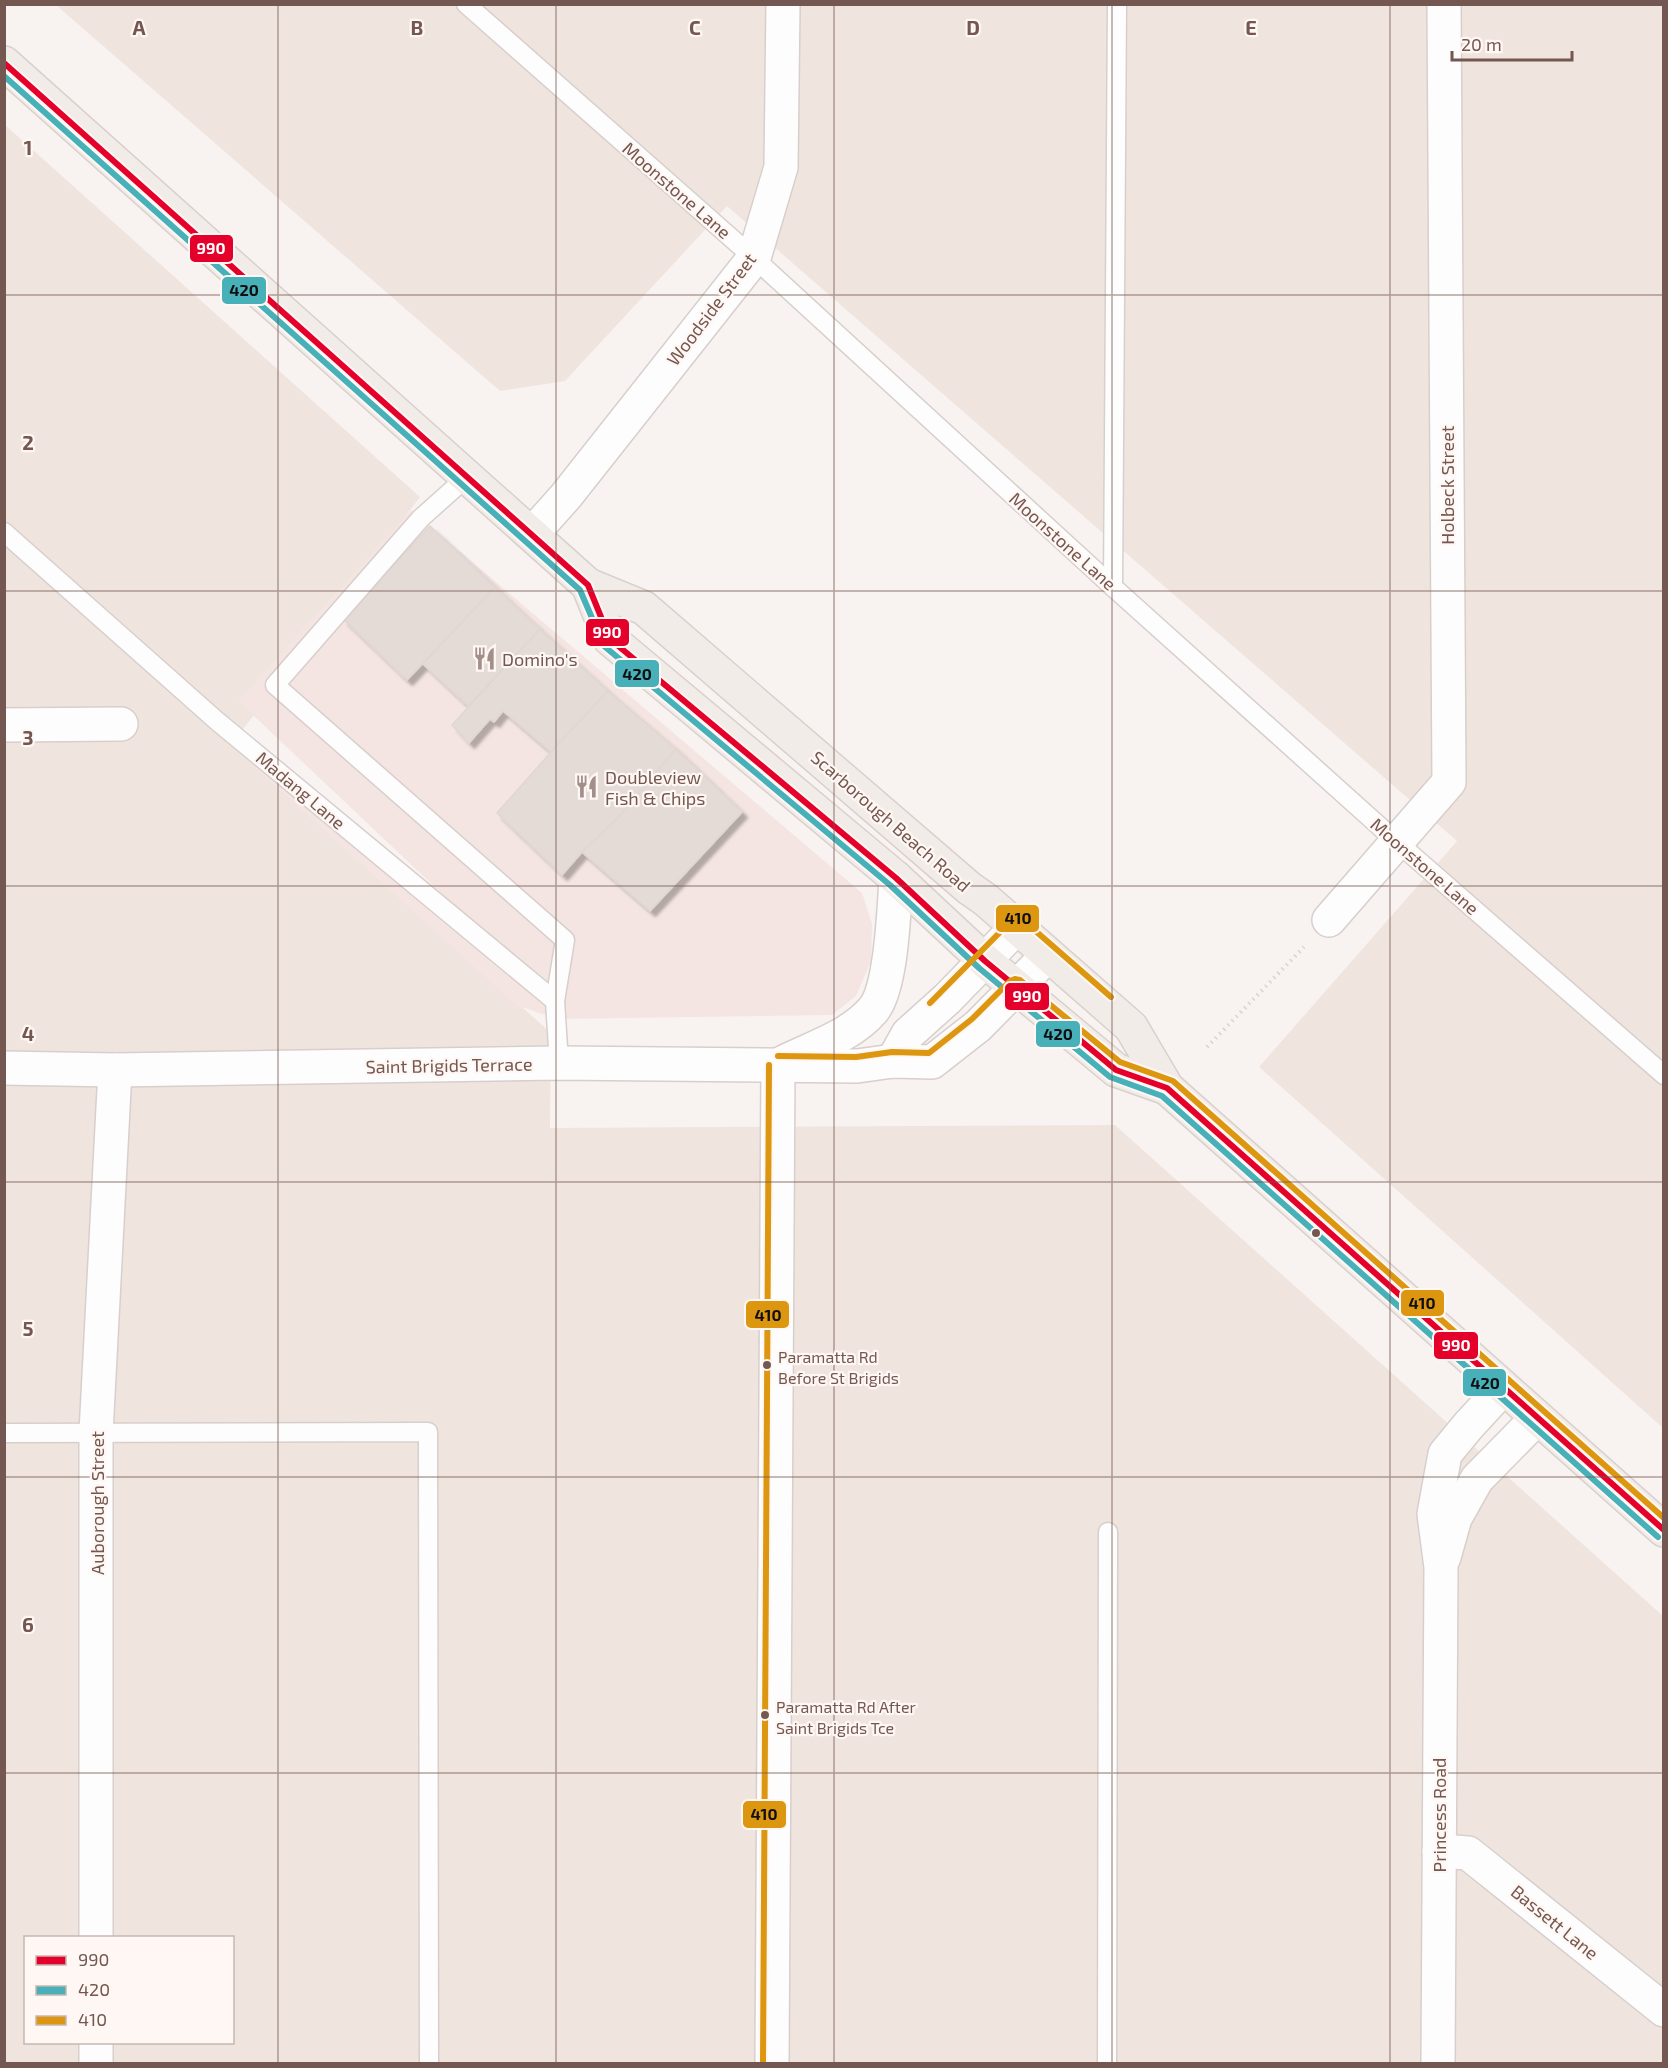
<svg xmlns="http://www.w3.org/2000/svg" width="1668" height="2068" viewBox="0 0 1668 2068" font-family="'Exo 2',sans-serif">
<defs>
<filter id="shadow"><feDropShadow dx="5.5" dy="5.5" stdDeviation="1.5" flood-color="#0004"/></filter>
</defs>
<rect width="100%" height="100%" fill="#f8f3f0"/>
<!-- residential -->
<g fill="#f0e4de" fill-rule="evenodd">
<path d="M56,5H1663V1428L1259,1067L1457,841L727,206L565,381L500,391Z"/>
<path d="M4,124L420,497L231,745L551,1033L550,1128L1115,1125L1663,1616V2063H5ZM26,1938H232V2042H26Z"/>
</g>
<!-- commercial -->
<path fill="#f4e5e2" d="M411,510L862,893L872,924L871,961L856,996L832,1015L557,1019L516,1005L236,750L548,994L238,701Z"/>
<!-- building -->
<g fill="#e4dbd7" stroke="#e0d6d2" stroke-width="1.5" filter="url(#shadow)">
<path d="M430,526L495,587L407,680L343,619Z"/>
<path d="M495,587L540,629L468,706L423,664Z"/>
<path d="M540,629L608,691L551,752L503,711L494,722L490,719L469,743L452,725Z"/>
<path d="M608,691L676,749L618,818L582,852L562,875L497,813L551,752Z"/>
<path d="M676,749L742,812L650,911L582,852L618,818Z"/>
</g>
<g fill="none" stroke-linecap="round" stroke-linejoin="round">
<defs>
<g id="service">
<path d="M466,4L754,258L1113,587L1397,842L1664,1075"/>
<path d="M468,476L421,518L275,685L565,940L555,1001"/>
<path d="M4,532L217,721L555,1001L559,1063"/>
<path d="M1113,587L1117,4"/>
<path d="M4,1433L428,1432L429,2064"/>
<path d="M1107,2064L1108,1532"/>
</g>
<g id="minor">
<path d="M532,534L566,496L754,258L781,167L783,4"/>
<path d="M4,725L121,724"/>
<path d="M1329,920L1449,782L1444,4"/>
<path d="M1444,1557L1455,1518L1477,1479L1537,1418"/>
<path d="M1439,1851L1468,1853L1664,2010"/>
<path d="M96,1938V1433L115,1070"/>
<path d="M96,2042V2064"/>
<path d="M772,2064L778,1065"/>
<path d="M1438,2064L1441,1567L1434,1514L1445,1454L1468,1426L1503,1388"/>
</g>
<g id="tertiary">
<path d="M893,1061L908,1034L947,999L1017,927"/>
<path d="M782,1063C812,1048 851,1036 873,1010C892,988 894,908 896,878"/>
<path d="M4,1068L115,1070L559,1063L857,1066L893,1061L932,1062L978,1026L1048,955"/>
</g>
<g id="primary">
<path d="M4,63L588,585L644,608L969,888L986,900L1131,1027L1167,1088L1664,1530"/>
<path d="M588,585L610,639L896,878L985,961L1116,1070L1167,1088"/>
</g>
</defs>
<!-- service casing -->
<use href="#service" stroke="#d7cfcc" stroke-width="21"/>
<!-- minor casing -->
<use href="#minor" stroke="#d7cfcc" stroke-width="36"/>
<!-- tertiary casing -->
<use href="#tertiary" stroke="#d7cfcc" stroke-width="36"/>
<!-- primary casing -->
<use href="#primary" stroke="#d9d0cd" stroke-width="36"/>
<!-- path -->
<path stroke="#dad1d0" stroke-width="4" stroke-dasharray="1.5 4.5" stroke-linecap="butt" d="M1207,1047L1304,947"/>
<!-- service -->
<use href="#service" stroke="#fefdfd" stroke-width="18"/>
<!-- minor -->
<use href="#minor" stroke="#fefdfd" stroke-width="33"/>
<!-- tertiary -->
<use href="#tertiary" stroke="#fefdfd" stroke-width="33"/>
<!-- primary -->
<use href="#primary" stroke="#f2ece8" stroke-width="33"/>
<defs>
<path id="bus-1" d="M4,63L588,585L610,639L896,878L985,961L1116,1070L1167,1088L1664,1530"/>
<path id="bus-2" d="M4,76L580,590L604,646L890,885L979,968L1110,1077L1162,1096L1658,1537"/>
<g id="bus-3">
<path d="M930,1003L1011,921L1017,918L1023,920L1111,997"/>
<path d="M778,1056L856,1057L892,1052L929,1053L972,1019L1010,981L1015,979L1020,980L1120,1062L1173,1081L1664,1518"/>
<path d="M763,2064L769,1065"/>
</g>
</defs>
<!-- bus-1 casing -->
<use href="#bus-1" stroke="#fef7f3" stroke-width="10"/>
<!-- bus-2 casing -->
<use href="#bus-2" stroke="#fef7f3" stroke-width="10"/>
<!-- bus-3 casing -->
<use href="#bus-3" stroke="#fef7f3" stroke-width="10"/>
<!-- bus-1 -->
<use href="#bus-1" stroke="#e4002b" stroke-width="6"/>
<!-- bus-2 -->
<use href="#bus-2" stroke="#47b0b9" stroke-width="6"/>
<!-- bus-3 -->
<use href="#bus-3" stroke="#dd9610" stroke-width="6"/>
</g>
<!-- grid -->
<path fill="none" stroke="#755751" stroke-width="1.5" stroke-opacity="0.55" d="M278,4V2064M556,4V2064M834,4V2064M1112,4V2064M1390,4V2064M4,295H1664M4,591H1664M4,886H1664M4,1182H1664M4,1477H1664M4,1773H1664"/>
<!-- icons -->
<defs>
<symbol id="restaurant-bare" viewBox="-9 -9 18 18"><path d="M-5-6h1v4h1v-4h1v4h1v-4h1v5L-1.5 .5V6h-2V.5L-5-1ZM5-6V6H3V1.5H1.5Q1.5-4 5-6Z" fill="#a38e89" stroke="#fef7f3" stroke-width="2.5" paint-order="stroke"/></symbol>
</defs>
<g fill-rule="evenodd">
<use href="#restaurant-bare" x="468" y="642" width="33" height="33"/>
<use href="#restaurant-bare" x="570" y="770" width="33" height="33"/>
</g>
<!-- markers -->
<g fill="#755751" stroke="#fef7f3" stroke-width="2">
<circle cx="1316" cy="1233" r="5"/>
<circle cx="767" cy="1365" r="5"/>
<circle cx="765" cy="1715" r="5"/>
</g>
<g text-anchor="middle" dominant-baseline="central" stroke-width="4.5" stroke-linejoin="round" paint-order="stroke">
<!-- bus labels -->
<g font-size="16" fill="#755751" stroke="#fef7f3" text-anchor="start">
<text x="778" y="1356">Paramatta Rd<tspan x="778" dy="21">Before St Brigids</tspan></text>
<text x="776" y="1706">Paramatta Rd After<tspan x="776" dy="21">Saint Brigids Tce</tspan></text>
</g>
<!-- street labels -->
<g font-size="18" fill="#755751" stroke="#fef7f3">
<text transform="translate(677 190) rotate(41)">Moonstone Lane</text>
<text transform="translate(711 309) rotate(-53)">Woodside Street</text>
<text transform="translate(1447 485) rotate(-90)">Holbeck Street</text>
<text transform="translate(1063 541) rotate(42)">Moonstone Lane</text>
<text transform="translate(301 790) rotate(40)">Madang Lane</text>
<text transform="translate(891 821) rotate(41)">Scarborough Beach Road</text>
<text transform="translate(1425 866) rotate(41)">Moonstone Lane</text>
<text transform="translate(449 1065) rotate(-1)">Saint Brigids Terrace</text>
<text transform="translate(97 1503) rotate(-90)">Auborough Street</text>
<text transform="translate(1439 1815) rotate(-90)">Princess Road</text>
<text transform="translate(1555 1922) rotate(39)">Bassett Lane</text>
</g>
<!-- poi labels -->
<g font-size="18" fill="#755751" stroke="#fef7f3" text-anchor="start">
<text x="502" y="659">Domino's</text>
<text x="605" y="777">Doubleview<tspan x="605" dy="21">Fish &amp; Chips</tspan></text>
</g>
</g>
<g font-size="20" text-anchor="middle" font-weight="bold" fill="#755751" stroke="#fef7f3" stroke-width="4.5" stroke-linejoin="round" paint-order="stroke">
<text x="139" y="35">A</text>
<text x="417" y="35">B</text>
<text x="695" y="35">C</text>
<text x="973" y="35">D</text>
<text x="1251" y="35">E</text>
<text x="28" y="155">1</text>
<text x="28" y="450">2</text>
<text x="28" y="745">3</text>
<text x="28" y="1041">4</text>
<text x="28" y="1336">5</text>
<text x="28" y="1632">6</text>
</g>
<g stroke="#fef7f3" stroke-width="2">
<rect x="189" y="234" width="45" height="29" rx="6" fill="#e4002b"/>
<rect x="221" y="276" width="46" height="29" rx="6" fill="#47b0b9"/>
<rect x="585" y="618" width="45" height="29" rx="6" fill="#e4002b"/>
<rect x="614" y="659" width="46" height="29" rx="6" fill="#47b0b9"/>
<rect x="995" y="904" width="45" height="29" rx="6" fill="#dd9610"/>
<rect x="1004" y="982" width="46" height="29" rx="6" fill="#e4002b"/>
<rect x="1035" y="1020" width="46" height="28" rx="6" fill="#47b0b9"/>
<rect x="1400" y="1289" width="45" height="28" rx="6" fill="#dd9610"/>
<rect x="745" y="1300" width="45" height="29" rx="6" fill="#dd9610"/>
<rect x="1433" y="1331" width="46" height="29" rx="6" fill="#e4002b"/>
<rect x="1462" y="1368" width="45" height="29" rx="6" fill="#47b0b9"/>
<rect x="742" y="1800" width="45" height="29" rx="6" fill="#dd9610"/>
</g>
<g font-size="16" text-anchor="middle" font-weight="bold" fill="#fff">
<text x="211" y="254">990</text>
<text x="607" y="638">990</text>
<text x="1027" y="1002">990</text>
<text x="1456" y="1351">990</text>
</g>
<g font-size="16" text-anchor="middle" font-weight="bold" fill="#111">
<text x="244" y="296">420</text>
<text x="637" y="680">420</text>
<text x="1018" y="924">410</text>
<text x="1058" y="1040">420</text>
<text x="1422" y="1309">410</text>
<text x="768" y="1321">410</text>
<text x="1485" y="1389">420</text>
<text x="764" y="1820">410</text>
</g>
<!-- border -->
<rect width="1668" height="2068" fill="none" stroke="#755751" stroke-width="12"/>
<!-- legend -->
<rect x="24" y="1936" width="210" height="108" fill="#fef7f3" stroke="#c7b7b2" stroke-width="1.5"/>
<rect x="36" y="1956" width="30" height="9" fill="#e4002b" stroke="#c7b7b2" stroke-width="1.5"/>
<text x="78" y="1966" font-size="18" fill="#755751">990</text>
<rect x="36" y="1986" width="30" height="9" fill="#47b0b9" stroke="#c7b7b2" stroke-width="1.5"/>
<text x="78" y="1996" font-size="18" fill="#755751">420</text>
<rect x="36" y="2016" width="30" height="9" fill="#dd9610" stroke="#c7b7b2" stroke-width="1.5"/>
<text x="78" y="2026" font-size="18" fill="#755751">410</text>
<!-- scale -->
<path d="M1452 51v9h120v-9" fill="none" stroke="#755751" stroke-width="3"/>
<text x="1461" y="51" font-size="18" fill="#755751" stroke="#fef7f3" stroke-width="4.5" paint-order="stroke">20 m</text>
</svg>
